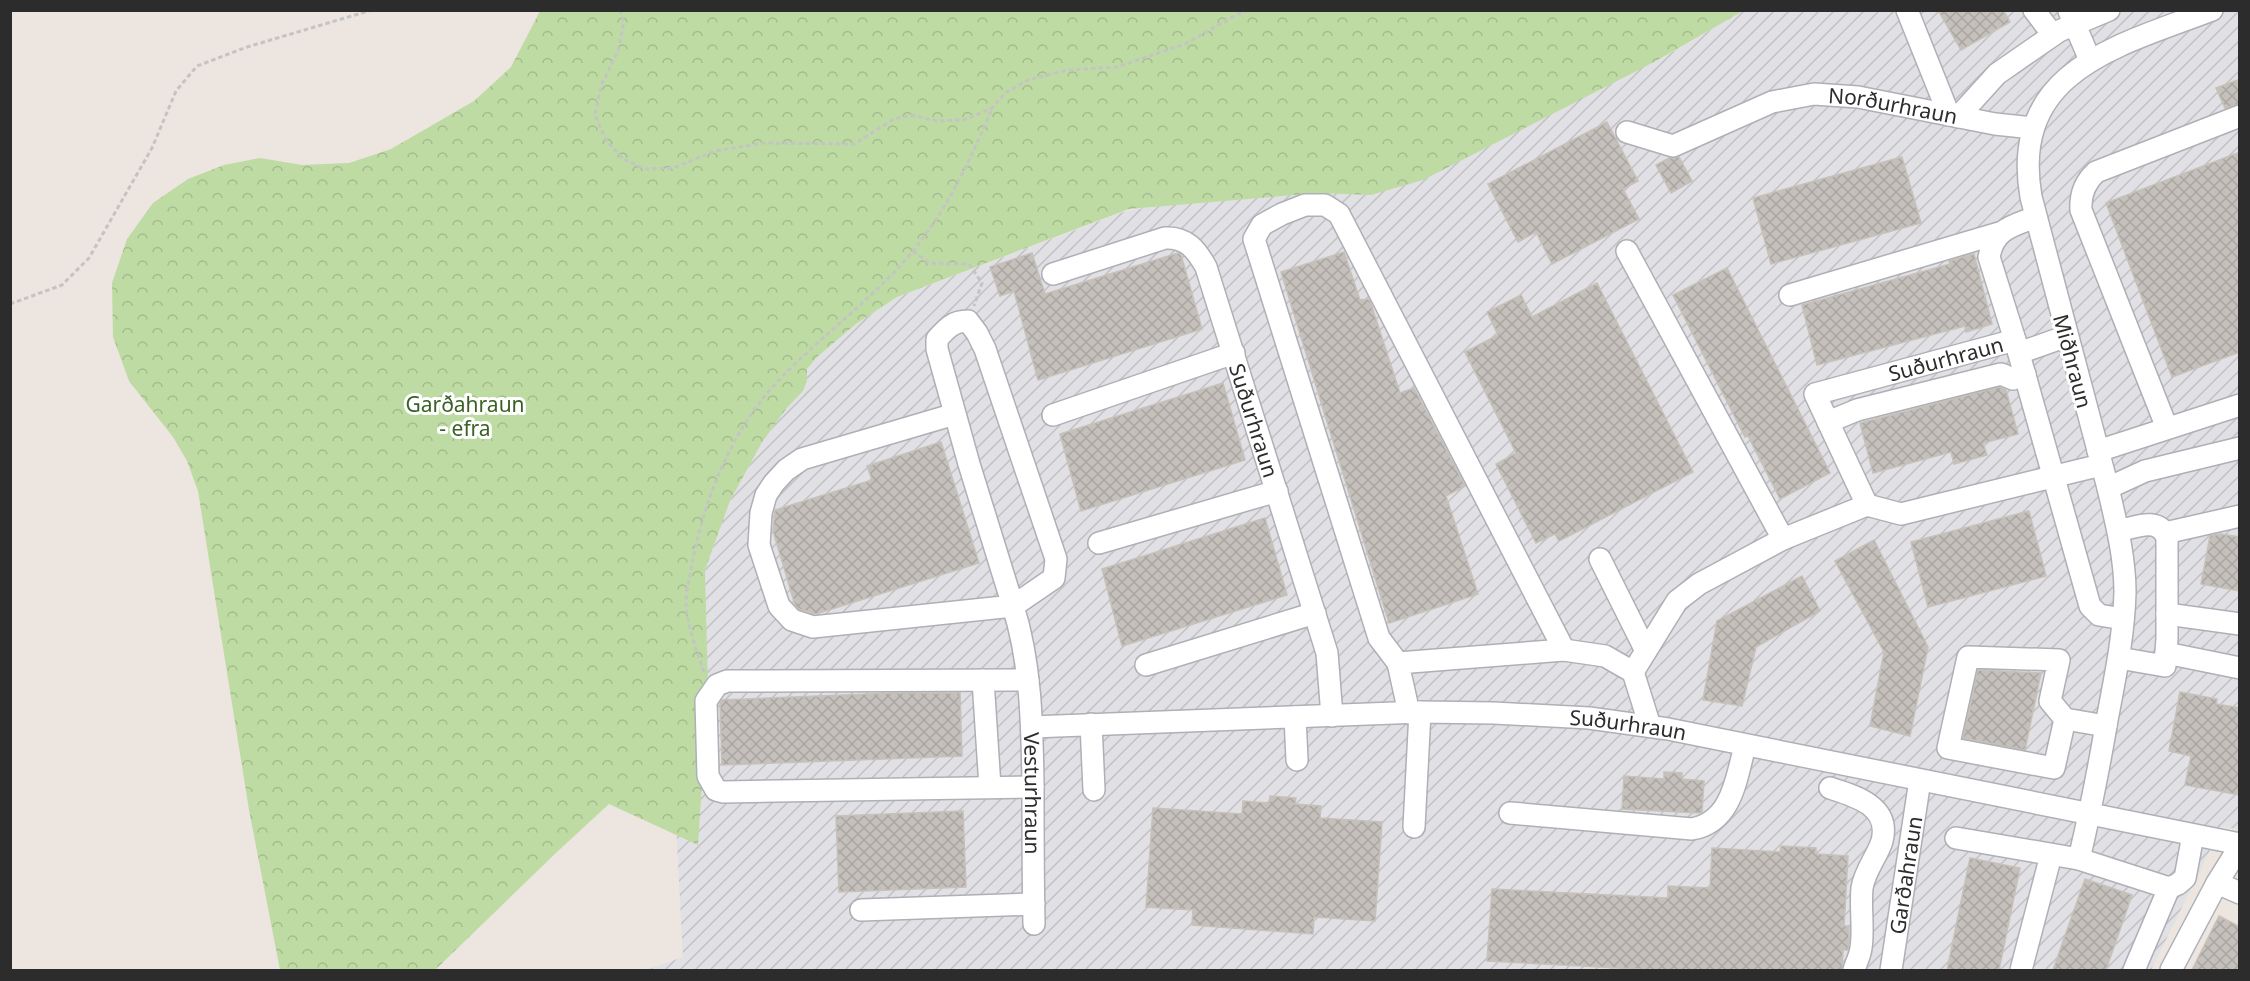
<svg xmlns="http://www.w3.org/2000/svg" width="2250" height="981" viewBox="0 0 2250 981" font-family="'Noto Sans',sans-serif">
<defs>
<pattern id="industrial-furrows" width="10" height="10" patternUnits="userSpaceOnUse" patternTransform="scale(1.5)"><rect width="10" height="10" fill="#e0e0e5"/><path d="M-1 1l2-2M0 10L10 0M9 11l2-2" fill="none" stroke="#c0c0c5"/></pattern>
<pattern id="park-crowns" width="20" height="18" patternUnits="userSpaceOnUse" patternTransform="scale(1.5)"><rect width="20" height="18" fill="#bfdba4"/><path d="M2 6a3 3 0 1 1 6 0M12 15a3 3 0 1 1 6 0" fill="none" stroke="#a4bc8d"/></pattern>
<pattern id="building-cross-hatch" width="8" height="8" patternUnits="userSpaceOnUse" patternTransform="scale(1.5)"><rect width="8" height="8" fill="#c5c0bb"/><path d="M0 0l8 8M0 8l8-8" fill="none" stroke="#a9a5a1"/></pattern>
</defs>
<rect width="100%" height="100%" fill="#ece5e0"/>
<!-- industrial -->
<path fill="url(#industrial-furrows)" d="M1743,11H2239V830L2222,826L2151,970H647L683,957L671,729L705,617V570L730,501L761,444L786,409L803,391L807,381V369L817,357L856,324L897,297L1123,212L1320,174L1657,61Z"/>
<!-- park -->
<path fill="url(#park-crowns)" d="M540,11H1743L1656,61L1423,180L1371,195L1318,193L1129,209L897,297L856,324L817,357L807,369V381L803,391L786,409L761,444L730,501L705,570L708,690L698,845L609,804L558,851L435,970H280L249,810L198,491L187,461L173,437L129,381L113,337L112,283L127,239L153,203L188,179L224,165L260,158L302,165L349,163L391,149L474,101L511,67Z"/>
<!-- building -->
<g fill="url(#building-cross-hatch)" stroke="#c7c1ba" stroke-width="1.5">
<path d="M1938,10H2003L2010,22L1961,50Z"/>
<path d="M2240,79V104L2225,108L2216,88Z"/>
<path d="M1607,122L1638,181L1623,189L1639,219L1552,264L1536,232L1518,242L1488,184Z"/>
<path d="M2240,152V352L2172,377L2106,203Z"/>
<path d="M1679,157L1692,181L1671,193L1656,165L1669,158Z"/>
<path d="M1902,157L1921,223L1771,264L1753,198Z"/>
<path d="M1344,252L1360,300L1368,299L1370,301L1400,393L1414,388L1465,486L1446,496L1478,594L1389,623L1281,272Z"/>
<path d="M1032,253L1045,294L1178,253L1181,255L1202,329L1038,380L1014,291L1000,296L990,267Z"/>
<path d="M1974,254L1992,324L1966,332L1965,326L1817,365L1802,305L1950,264L1949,261Z"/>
<path d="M1727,268L1830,473L1780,499L1748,436L1745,437L1673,295Z"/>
<path d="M1597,283L1693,472L1559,541L1555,534L1536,543L1496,464L1516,453L1465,352L1498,335L1487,312L1521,295L1532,317Z"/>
<path d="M1223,383L1245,460L1081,511L1060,434Z"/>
<path d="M2000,387L2006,390L2018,434L1983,443L1987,455L1954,464L1951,452L1873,473L1860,423Z"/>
<path d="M941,442L979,563L816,614L799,609L795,605L773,531L775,510L872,480L867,466Z"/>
<path d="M2029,511L2046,576L1928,607L1911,542Z"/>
<path d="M1265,518L1287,595L1122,646L1102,569Z"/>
<path d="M2220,534L2240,537V591L2201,584L2210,536Z"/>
<path d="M1874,540L1928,647L1910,736L1870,726L1884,652L1835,561Z"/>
<path d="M1802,576L1820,611L1756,647L1742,706L1703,700L1717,621Z"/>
<path d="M1978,670L2041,673L2025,750L1963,738Z"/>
<path d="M2180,692L2217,699L2216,704L2240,708V795L2185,785L2191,756L2169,751Z"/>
<path d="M893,693H960L962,756L722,765L720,703L722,700Z"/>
<path d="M1664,772L1682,773V779L1704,781L1702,812L1699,813L1622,809L1624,776L1664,779Z"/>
<path d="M1270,796L1296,798L1295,804L1321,806L1320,818L1382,822L1375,921L1314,917L1313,934L1192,925L1193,910L1146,907L1153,808L1242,814L1243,801L1269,803Z"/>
<path d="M963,811L966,887L839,892L836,816Z"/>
<path d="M1781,846L1816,848V854L1848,856L1844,926H1849V940L1848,950H1843L1842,970H1656L1487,961L1492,889L1668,898V886L1710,888L1712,848L1780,852Z"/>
<path d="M1970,858L2020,868L1999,970H1947Z"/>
<path d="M2085,879L2132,895L2106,970H2053Z"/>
<path d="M2219,916L2240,927V970H2192Z"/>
</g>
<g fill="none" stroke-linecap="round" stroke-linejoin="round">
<defs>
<g id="minor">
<path d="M1907,10L1949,115"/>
<path d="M2034,10L2053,35"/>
<path d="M2069,11L2090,60"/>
<path d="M1958,117L1997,74L2059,31L2109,10"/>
<path id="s1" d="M1627,132L1673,146L1772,102L1814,94L1858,97L1995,124L2033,128"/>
<path d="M1627,251L1783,539"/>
<path id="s2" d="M1053,274L1165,238C1186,237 1196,249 1206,267L1327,653L1332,716"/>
<path d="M1790,295L1999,233"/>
<path d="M2015,340L2090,606L2099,615L2123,619"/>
<path d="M2019,353L2067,336"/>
<path id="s3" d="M955,414L802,459L786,470L774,483L766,495L761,513L759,545L779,606L792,620L813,627L1013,606L1054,578L1056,559L985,349L977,333L968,321C953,321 947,328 937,339V349L969,464L1013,606C1031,663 1032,723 1033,783C1033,830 1033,877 1034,924"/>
<path d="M1053,415L1234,353"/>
<path d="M1828,422L1857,410L2001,374L2013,379L2025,374"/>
<path d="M2167,428L2081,210C2080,194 2085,182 2096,172L2240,116"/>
<path d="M2098,451L2240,405"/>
<path d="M2108,488L2145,471L2240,448"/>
<path id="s4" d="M1867,505L1815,394L2015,340L1989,257C1994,229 2012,226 2036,217"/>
<path d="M2118,531C2136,527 2159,516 2167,538V638L2165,666L2119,658"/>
<path d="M2165,533L2240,516"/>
<path d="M1099,543L1277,491"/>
<path d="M1600,559L1646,651"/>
<path d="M2167,614L2240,624"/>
<path d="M2166,653L2240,668"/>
<path d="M1398,663L1379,638L1254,239L1262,225L1282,214L1305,205H1325L1339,214L1564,650"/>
<path d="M1146,665L1315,613"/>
<path d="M1633,672L1677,601L1699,584L1783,539L1867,505L1901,514L2101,465"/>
<path d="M983,680L990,787"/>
<path d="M1028,680L727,681L717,685L706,701L708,776L716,790L723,792L1033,787"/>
<path d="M1409,713L1398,663L1564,650L1605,656L1633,672L1650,726"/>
<path d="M1295,717L1297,760"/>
<path d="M2065,719L2050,701L2059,660L1968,657L1948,748L2054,768L2065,719L2106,726"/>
<path d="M1091,724L1094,790"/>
<path id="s5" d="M1032,727L1420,712L1494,713L1589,718L1668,729L2240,844"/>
<path d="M1830,788C1855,796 1891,806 1882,841C1877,857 1865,870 1862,888C1860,908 1864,928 1861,948C1860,956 1856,963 1854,970"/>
<path d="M1510,813L1692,829C1732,822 1736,779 1745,746"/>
<path d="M1414,827L1420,712"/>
<path d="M1956,838L2079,859L2169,888L2178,884L2185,878L2193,835"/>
<path d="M2079,859C2090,813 2099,767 2107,720C2115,678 2124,635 2125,592C2125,557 2116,522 2108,488L2031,197C2009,70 2118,46 2212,10"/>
<path d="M2217,883L2240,893"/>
<path d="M861,910L1034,904"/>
<path id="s6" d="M1891,970L1920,780"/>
<path d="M2021,970L2051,855"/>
<path d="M2134,970L2169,888"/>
<path d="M2171,970L2217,883L2240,846"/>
</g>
</defs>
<!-- minor casing -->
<use href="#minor" stroke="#adb0b6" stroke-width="24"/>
<!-- path -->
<g stroke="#c4c4c4" stroke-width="3" stroke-dasharray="4.5 3" stroke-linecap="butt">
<path d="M620,10L624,22L618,51L601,86L595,115L606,140L623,159L646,169L673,168L715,151L764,143L854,144L894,119L912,115L937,121L964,120L992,108L1005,93L1028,80L1067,70L1117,67L1185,44L1236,15L1248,10"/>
<path d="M913,251L929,263L969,264L982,283L974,306"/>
<path d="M10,304L62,285L89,258L152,148L176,91L197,66L247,47L372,10"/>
<path d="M704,672C697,653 686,622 686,602C686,592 689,580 691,570C703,502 730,431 779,380C822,335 874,298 913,251C948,208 971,159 992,108"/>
</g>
<!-- minor -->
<use href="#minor" stroke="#fff" stroke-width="21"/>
</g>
<g text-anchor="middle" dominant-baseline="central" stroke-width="6" stroke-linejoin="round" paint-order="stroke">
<!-- street labels -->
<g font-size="21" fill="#2c2c2c" stroke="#fff">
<text stroke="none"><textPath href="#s1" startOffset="279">Norðurhraun</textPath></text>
<text stroke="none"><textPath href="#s4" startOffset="258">Suðurhraun</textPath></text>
<text transform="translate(2073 361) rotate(75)">Miðhraun</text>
<text stroke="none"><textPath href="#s2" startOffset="332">Suðurhraun</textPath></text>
<text stroke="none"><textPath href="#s5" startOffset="597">Suðurhraun</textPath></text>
<text stroke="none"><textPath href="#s3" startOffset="1396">Vesturhraun</textPath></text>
<text stroke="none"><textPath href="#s6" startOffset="96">Garðahraun</textPath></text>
</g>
<!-- park labels -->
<g font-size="21" fill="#3a6124" stroke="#fff">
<text x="465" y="404">Garðahraun<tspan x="465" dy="24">- efra</tspan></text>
</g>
</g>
<!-- border -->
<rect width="2250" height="981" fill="none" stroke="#2c2c2c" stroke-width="24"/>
</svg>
